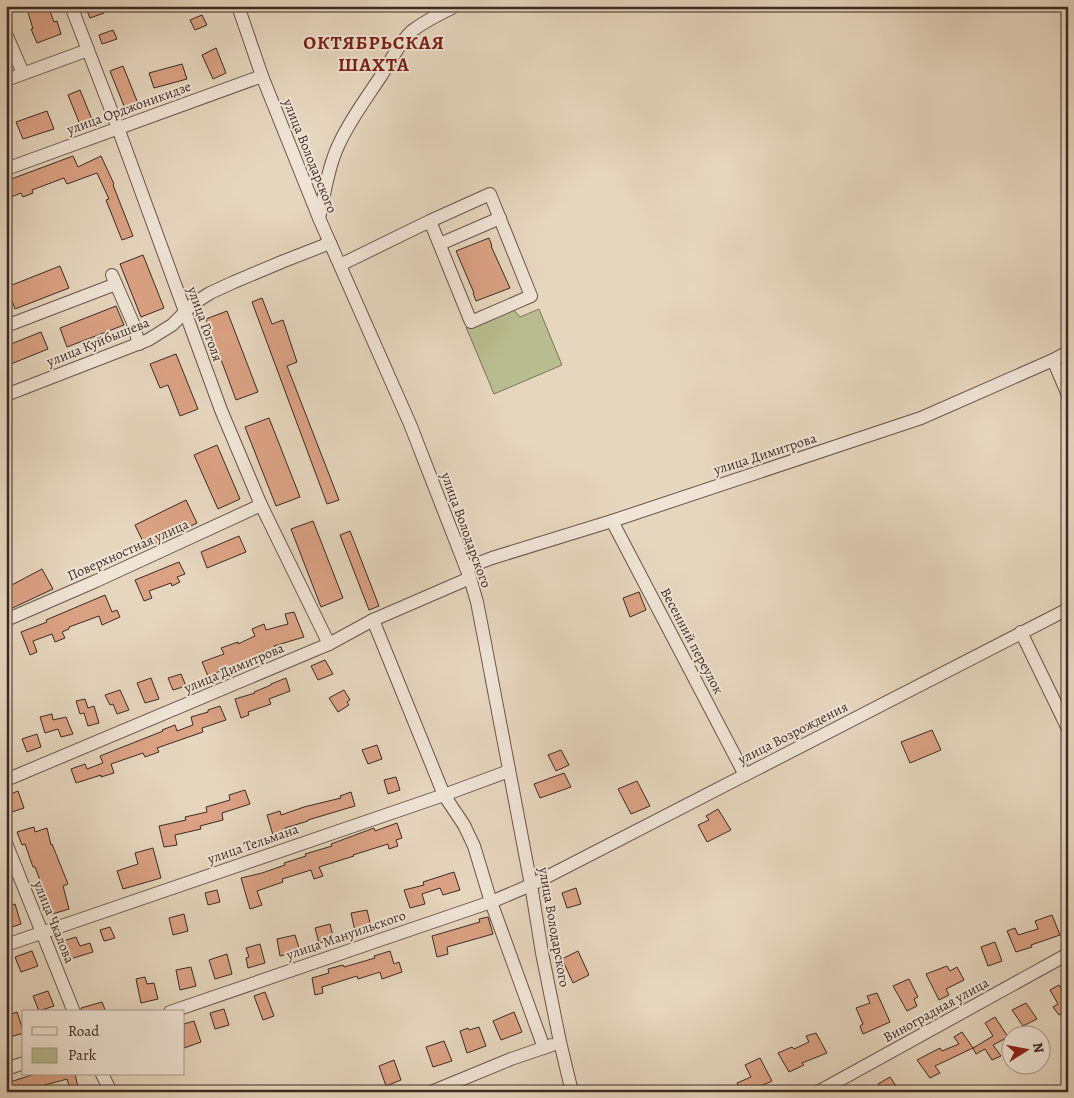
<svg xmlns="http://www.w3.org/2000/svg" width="1074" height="1098" viewBox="0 0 1074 1098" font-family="Alegreya,serif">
<rect width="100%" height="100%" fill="#e6d6be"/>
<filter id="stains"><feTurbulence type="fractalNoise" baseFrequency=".004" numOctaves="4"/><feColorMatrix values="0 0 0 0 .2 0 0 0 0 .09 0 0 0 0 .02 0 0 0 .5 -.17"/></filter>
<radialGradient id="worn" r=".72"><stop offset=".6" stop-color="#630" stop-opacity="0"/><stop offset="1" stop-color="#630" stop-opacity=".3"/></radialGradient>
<!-- green -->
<path fill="#b8bd8f" stroke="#7a7459" d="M509,309L514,310L520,317L539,309L562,365L494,394L466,327Z"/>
<!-- building -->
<g fill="#dba284" stroke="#3b2a23">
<path d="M26,6H48L54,22L57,21L61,34L37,43L31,29H33Z"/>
<path d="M85,6H102L104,13L90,18Z"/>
<path d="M202,15L207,25L195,30L190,20Z"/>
<path d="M113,30L117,39L102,44L99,35Z"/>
<path d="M216,48L226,73L213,79L202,55Z"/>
<path d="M182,64L187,79L154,88L149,73Z"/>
<path d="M123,66L139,106L126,111L110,71Z"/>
<path d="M80,90L93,122L81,127L68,95Z"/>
<path d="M47,111L54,129L23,139L16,122Z"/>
<path d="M73,156L78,167L101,156L114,184L113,185L133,236L122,240L106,200L109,199L97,173L67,184L64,178L32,190L33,193L23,197L21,193L6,199V181Z"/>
<path d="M489,238L492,246H491L510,288L476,301L473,293H474L456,251Z"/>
<path d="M143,255L164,308L141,317L120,264Z"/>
<path d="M60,266L69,288L15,309L7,287Z"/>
<path d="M262,298L272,324L283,320L297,362L287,366L339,500L327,504L252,302Z"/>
<path d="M116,306L124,325L67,347L60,328Z"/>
<path d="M227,311L258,392L236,400L206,319Z"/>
<path d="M41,332L48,349L6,366V346Z"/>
<path d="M176,354L198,409L180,416L168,385L160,388L150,364Z"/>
<path d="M269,418L300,497L276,506L245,427Z"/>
<path d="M217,445L240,499L218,509L194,455Z"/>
<path d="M186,500L197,523L146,548L135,525Z"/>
<path d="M313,521L343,598L321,607L291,529Z"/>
<path d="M350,531L379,606L369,610L340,535Z"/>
<path d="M239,536L246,552L207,568L201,552Z"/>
<path d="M179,562L185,574L177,577L180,582L172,586L171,583L149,591L152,598L144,601L135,580Z"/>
<path d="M42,569L53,589L6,611V588Z"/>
<path d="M639,592L646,610L630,617L623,598Z"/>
<path d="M105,595L112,612L117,610L120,617L102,625L99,616L69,627V629L62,632L65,638L55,642L52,634L33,641L37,652L30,655L21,632L47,622L46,620Z"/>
<path d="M294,612L304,637L274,646L275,649L208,676L202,662L224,654L221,648L238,642V644L255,636L252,629L264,624L266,630L288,624L285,614Z"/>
<path d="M325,660L333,674L318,680L311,666Z"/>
<path d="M181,674L186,686L173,690L168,678Z"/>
<path d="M151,678L159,699L145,703L137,683Z"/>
<path d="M286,678L290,691L269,699L271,704L248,712L249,715L241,718L235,699L255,693L254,692L271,685V684Z"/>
<path d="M120,690L129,710L117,714L113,704L110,705L105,695Z"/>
<path d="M344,690L350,700L347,702L349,705L338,712L329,698Z"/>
<path d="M85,699L88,708L94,706L99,723L88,726L84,713L80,714L76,701Z"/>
<path d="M220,706L226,720L202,728L203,732L157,748L159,752L145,757L143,753L111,764L114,773L101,777V775L76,783L71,769L85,764L87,769L103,763L100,756L163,731L162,730L175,725L177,731L193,725L191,717L208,712V710Z"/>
<path d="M52,714L53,720L66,717L73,734L61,737L58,729L45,733L40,717Z"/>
<path d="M932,730L941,750L910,763L901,742Z"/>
<path d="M37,734L41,747L27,752L22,739Z"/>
<path d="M377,745L382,759L368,764L362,750Z"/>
<path d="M561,750L569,765L556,771L548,755Z"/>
<path d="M564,773L571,787L540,798L534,784Z"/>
<path d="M396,777L400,790L388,794L384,780Z"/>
<path d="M637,781L650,806L631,814L618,789Z"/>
<path d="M245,790L250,804L222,813L223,820L200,826L201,829L175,835L177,845L164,847L159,826L186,820L185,817L207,812L206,807L230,800L229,795Z"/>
<path d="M18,791L24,808L9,813L6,805V796Z"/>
<path d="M351,792L355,806L308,820V821L285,828L286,832L273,835L267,815L280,811L281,815L304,807L341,798L340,796Z"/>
<path d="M718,809L731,830L707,842L698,825L709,820L706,816Z"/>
<path d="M397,823L402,838L396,840L398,846L389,849L388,844L353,855L354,856L319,867L323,876L314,879L311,870L282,879L283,882L257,891L262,905L250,909L241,878L262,873L285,865L284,863L306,856L305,854L332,846L331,844L374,828L375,831Z"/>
<path d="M34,827L35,832L47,828L51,845L52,844L68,884L63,886L69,909L49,915L45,899H47L35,867H33L25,844L22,845L17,832Z"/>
<path d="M153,848L161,878L123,889L117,871L138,864L135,853Z"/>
<path d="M454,872L460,890L443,895L440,888L422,894L425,904L410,908L404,890L424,885L423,882Z"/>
<path d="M576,888L581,904L567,908L562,893Z"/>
<path d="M217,890L220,902L208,905L205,893Z"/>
<path d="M15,904L21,924L6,929V907Z"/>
<path d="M367,910L371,927L355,931L351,913Z"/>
<path d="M184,914L188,931L173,935L169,918Z"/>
<path d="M1052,915L1060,935L1031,945L1032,947L1016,952L1007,931L1015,928L1018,935L1038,929L1035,921Z"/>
<path d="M488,917L493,934L447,947L448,954L437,957L432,936L480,922L479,919Z"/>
<path d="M330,924L334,940L319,943L315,928Z"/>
<path d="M110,927L115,938L104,941L100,930Z"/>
<path d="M295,935L300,951L280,956L277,939Z"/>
<path d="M76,937L80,946L90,943L93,952L67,960L60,942Z"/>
<path d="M995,942L1002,961L988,966L981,947Z"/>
<path d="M260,944L265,963L248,968L246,958L249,957L246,948Z"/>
<path d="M32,951L38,966L21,972L15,957Z"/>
<path d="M390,951L394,964L399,962L402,972L382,979L380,972L358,979L357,976L322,987L323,993L315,995L312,978L329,973L328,969L343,965L344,967L375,958L374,956Z"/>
<path d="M578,951L589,975L573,983L562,959Z"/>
<path d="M227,954L232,974L215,979L209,960Z"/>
<path d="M947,966L950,971L957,967L964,980L946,989L949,995L939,1000L926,974Z"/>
<path d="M191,967L196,986L180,990L176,970Z"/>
<path d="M145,977L147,984L154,983L158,999L141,1003L136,979Z"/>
<path d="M909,979L918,997L914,999L917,1006L907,1011L893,986Z"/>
<path d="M1059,985L1068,999V1010L1059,1015L1053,1007L1058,1004L1050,990Z"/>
<path d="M48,991L54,1006L39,1011L33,996Z"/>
<path d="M265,992L274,1016L263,1020L254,996Z"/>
<path d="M877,993L890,1022L863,1034L860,1026L863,1024L856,1008L870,1003L867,996Z"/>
<path d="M102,1002L106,1012H82L81,1008Z"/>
<path d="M1026,1003L1037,1019L1023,1026L1012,1010Z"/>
<path d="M224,1009L229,1025L215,1029L210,1013Z"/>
<path d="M17,1012L24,1033L6,1038V1016Z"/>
<path d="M514,1012L522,1032L501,1040L493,1021Z"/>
<path d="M995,1017L1008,1037L993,1045L1001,1056L992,1060L985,1049L976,1054L973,1048L935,1066L940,1073L930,1078L917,1060L940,1048L942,1051L959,1044L954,1037L962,1032L973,1048L993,1036L985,1023Z"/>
<path d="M194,1021L201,1042L184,1048V1024Z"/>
<path d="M479,1027L486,1046L467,1053L460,1031L468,1028L469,1030Z"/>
<path d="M816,1033L827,1053L802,1063L804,1065L789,1072L778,1053L792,1047L794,1049L809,1042L806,1036Z"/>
<path d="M444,1041L452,1061L433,1067L426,1047Z"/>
<path d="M760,1058L772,1081L754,1089L756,1092H741L737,1083L751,1077L745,1065Z"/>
<path d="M394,1060L401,1080L386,1086L379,1066Z"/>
<path d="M35,1074H75L78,1087L70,1089L67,1079L45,1085L47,1092H10L7,1083Z"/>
<path d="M890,1077L900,1092H883L878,1084Z"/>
</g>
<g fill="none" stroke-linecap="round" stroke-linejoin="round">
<defs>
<g id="minor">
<path d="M71,6L118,128L221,410L261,505L329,644"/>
<path d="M238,6L262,76L319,218L410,424L470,578L477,602L484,638L531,885L542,953L560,1042L572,1092"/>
<path d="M6,34L23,73"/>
<path d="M6,80L88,50"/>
<path d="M6,169L262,76"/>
<path d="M319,218C325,193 328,167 339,144C350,120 365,100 379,79C390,63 398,44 412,31C424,21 441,14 455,6"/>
<path d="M440,244L500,218"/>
<path d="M340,265L430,221L490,194L531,296L471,322L430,221"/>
<path d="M112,275L133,323L139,344"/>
<path d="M6,326L116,284"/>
<path d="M1053,360L1068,395"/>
<path d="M6,395L148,340L172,325L193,304L210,293L234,282L284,261L330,243"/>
<path d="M612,521L745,775"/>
<path d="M466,568L492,558L612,521L921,418L1053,360L1068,352"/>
<path d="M6,620L96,581L261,505"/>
<path d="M373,620L444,795L464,825L474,846L491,902L544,1048"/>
<path d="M1021,632L1068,729"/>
<path d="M6,780L329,644L373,620L470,578"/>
<path d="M6,843L74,1012"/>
<path d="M6,945L444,795L509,771"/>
<path d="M170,1012L491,902L531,885L1068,609"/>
<path d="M6,1069L24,1063"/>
<path d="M102,1074L111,1092"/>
<path d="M431,1092L511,1059L552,1045"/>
<path d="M818,1092L1068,954"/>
</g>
</defs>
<!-- minor casing -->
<use href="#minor" stroke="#66554a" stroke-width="14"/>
<!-- minor -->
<use href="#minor" stroke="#efe4d5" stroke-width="12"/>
</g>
<g text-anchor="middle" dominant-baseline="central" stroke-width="4" stroke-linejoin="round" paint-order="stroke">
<!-- street labels -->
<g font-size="14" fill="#3b2a23" stroke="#efe4d5">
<text transform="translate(129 108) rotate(-20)">улица Орджоникидзе</text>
<text transform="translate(310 156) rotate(68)">улица Володарского</text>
<text transform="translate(205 324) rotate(70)">улица Гоголя</text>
<text transform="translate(98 342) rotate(-22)">улица Куйбышева</text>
<text transform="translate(765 454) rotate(-18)">улица Димитрова</text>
<text transform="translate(466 530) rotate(70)">улица Володарского</text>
<text transform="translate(128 550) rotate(-24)">Поверхностная улица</text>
<text transform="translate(692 641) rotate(62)">Весенний переулок</text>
<text transform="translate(234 668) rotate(-23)">улица Димитрова</text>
<text transform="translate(793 733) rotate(-27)">улица Возрождения</text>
<text transform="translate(253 844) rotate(-19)">улица Тельмана</text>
<text transform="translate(54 922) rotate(68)">улица Чкалова</text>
<text transform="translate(554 927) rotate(80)">улица Володарского</text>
<text transform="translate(346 935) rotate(-19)">улица Мануильского</text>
<text transform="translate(936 1010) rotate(-29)">Виноградная улица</text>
</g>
<!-- district labels -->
<g font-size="19" font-weight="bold" letter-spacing="1" fill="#7a1f14" stroke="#efe4d5">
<text x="374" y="43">ОКТЯБРЬСКАЯ<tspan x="374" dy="22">ШАХТА</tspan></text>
</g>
</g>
<!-- margin -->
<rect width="1074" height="1098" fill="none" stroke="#e6d6be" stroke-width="25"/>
<rect x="8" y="8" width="1059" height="1083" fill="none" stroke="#3b2a23" stroke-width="2.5"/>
<rect x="12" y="12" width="1049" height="1073" fill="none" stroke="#3b2a23"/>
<!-- legend -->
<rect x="22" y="1010" width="162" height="65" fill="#efe4d5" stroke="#a79a8e"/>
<rect x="32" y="1027" width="25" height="8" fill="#efe4d5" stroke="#a79a8e"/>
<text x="68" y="1036" font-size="15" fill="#3b2a23">Road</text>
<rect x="32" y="1048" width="25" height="15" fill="#b8bd8f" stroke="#a79a8e"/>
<text x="68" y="1060" font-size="15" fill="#3b2a23">Park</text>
<!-- north arrow -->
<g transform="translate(1026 1050) rotate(79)"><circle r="24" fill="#efe4d5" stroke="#a79a8e"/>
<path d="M0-4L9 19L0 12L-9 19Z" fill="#8f2418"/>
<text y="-8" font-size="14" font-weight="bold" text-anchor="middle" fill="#3b2a23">N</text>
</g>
<rect width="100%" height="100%" filter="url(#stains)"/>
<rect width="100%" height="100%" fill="url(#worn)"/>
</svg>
